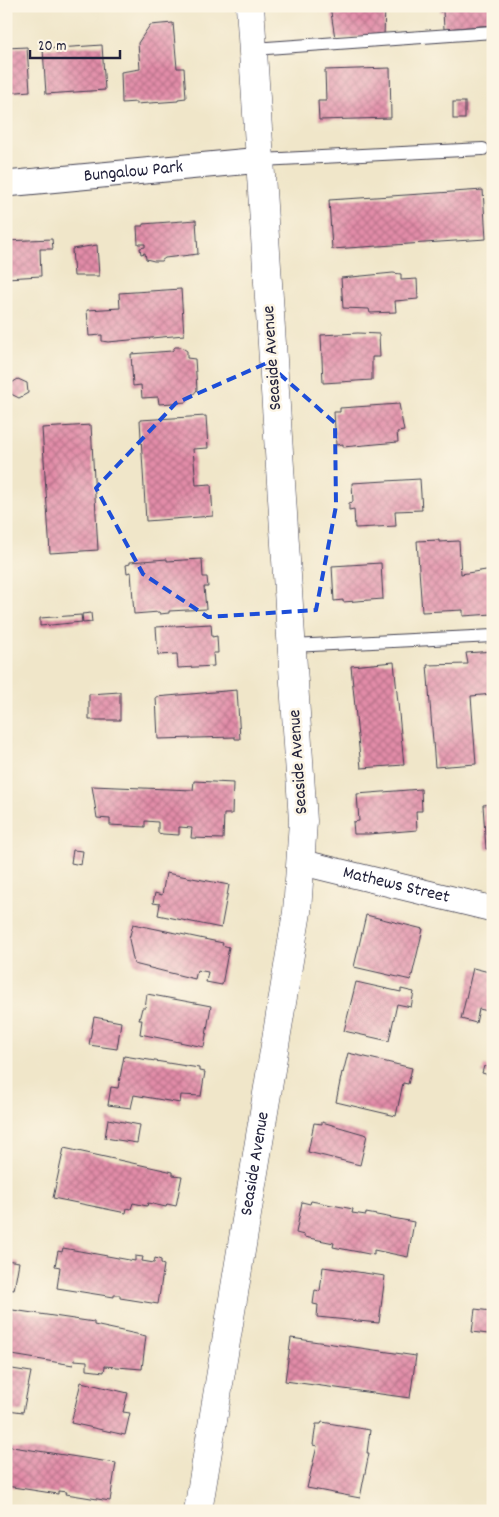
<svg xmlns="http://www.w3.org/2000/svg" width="499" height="1517" viewBox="0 0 499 1517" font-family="Dekko,sans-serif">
<defs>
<pattern id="building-cross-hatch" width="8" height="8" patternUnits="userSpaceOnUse" patternTransform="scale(1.25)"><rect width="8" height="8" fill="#e28ca8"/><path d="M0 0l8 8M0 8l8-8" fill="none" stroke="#b7728a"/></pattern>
</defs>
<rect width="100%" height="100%" fill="#fcf5e5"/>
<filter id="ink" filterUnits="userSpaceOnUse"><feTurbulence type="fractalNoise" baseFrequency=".02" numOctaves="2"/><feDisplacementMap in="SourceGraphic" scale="10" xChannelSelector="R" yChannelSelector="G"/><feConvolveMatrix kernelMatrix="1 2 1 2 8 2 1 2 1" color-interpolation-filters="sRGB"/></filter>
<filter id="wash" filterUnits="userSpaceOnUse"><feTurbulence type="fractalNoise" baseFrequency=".0096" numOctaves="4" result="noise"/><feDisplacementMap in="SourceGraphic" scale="20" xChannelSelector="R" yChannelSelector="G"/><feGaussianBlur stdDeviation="1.12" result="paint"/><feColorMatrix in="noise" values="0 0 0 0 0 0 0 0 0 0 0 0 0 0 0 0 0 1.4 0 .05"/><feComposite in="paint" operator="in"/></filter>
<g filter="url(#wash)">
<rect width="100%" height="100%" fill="#f0e6c9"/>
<g id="blocks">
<!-- building -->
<g fill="url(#building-cross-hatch)">
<path d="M330,6L385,7L384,36L335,38Z"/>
<path d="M440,6H493V25L444,29L443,11L440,12Z"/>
<path d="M173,23L177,68H184L186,98L178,99V101L136,104V102L122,103L121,72L140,69L138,43L150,25Z"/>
<path d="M102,45L105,90L46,94L43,49Z"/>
<path d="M27,47L30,91L6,93V48Z"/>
<path d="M390,68L391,118L319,120L318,101H326L325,70Z"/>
<rect x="453" y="102" width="12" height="17"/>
<path d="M483,190L486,239L332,249L329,200Z"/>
<path d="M196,220L198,254L165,258L161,261H154L146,259L145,253L141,254L140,248L145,247V244H138L137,226H143V224Z"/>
<path d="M52,239L53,249H40L41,276L6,278V241Z"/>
<path d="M97,245L99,276H74L72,249Z"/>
<path d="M393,273L401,274V280L417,279L418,299L395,301L396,312L370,313L369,309L343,308L341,278Z"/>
<path d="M181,289L184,335L108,342L102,341V335L89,336L87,310L120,308L119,293Z"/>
<path d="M358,333L379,334L380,357H372V380L323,383L321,335Z"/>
<path d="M175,347H181L187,351V358L195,359L197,390L187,402L159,404L158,397L142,398L141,385L133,386L131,354L172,351Z"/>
<path d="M18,379L27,383L28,393L19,398L11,394L10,384Z"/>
<path d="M399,404L404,431L397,432L398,442L343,447V444L336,445L334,412H340V408Z"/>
<path d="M206,416L208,448L193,449L196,485L211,484L213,516L146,521L140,420Z"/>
<path d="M91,425L98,550L50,553L42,428Z"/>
<path d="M420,479L422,510L395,511L396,526L355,528L354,509L349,510V503L353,502L352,483Z"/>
<path d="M439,540V542L459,541L461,574L486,570L493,572V614L463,616V610L422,612L417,541Z"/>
<path d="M167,559V561L202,559L203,577H207L208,587H204L206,609L169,611V613L160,614L159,612L134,614L131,572L127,573L126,565L130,564V562Z"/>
<path d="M381,563L383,599L343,602V600L334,601L332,566Z"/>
<path d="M91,613L92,622L83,623L82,614Z"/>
<path d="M81,615L82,622L40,626V618Z"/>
<path d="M211,624L212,637L217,636L218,653H213L214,666L178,668L177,654L158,655L156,627Z"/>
<path d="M493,651V694L471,696L476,764L435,767L427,665L468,664L466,653Z"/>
<path d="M394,662L404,765L361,768L351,666Z"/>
<path d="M237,690L240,739H235V737L158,739L156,697Z"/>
<path d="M120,692V720H89V694Z"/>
<path d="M194,781L233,783L232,814H224L223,839L191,838L192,828L179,827V835L163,834L158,833V822L145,821V827L110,825V819L97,818L92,786L193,790Z"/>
<path d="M421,789L422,811H416L417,830L369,834H354L353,822L359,821L357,794Z"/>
<path d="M493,804V848L486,849L483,805Z"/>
<path d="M73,850L83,851L81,865L71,863Z"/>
<path d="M166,873L229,885L221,928L158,915L160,904L153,903L155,893L162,895Z"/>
<path d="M366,915L423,929L411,980L354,967Z"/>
<path d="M133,924L223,943L222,945L229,947L222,985L206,982L208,972L197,970L195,979L134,964L129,939Z"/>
<path d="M473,968L493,973V1012L479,1009L476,1023L461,1019Z"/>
<path d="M356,982L401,992V989L414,992L411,1007L397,1004L389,1041L344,1031Z"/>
<path d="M147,994L211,1006L204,1047L140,1034L142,1020H139L142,1008H145Z"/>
<path d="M94,1017L121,1022L117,1049L89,1045Z"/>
<path d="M348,1053L412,1068L408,1084L403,1083L396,1116L336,1102L342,1072L343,1073Z"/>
<path d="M124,1056L199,1068V1071L205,1072L201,1096L181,1095L180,1103L134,1095L131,1108L108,1105L111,1087L118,1088Z"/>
<path d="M484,1066L493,1069V1076L482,1073Z"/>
<path d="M108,1119L140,1125L137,1143L105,1138Z"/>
<path d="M322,1122L367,1135L360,1165L308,1152L314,1123L322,1124Z"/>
<path d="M64,1148L173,1172V1175L182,1176L176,1206L167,1204L166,1207L148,1203L147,1206L133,1203L131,1209L127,1208L126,1213L53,1198Z"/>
<path d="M311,1201L353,1209L352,1213L366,1215V1213L414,1222L408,1257L374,1250V1255L333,1247L334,1243L304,1237V1235L296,1233L302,1202L310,1204Z"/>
<path d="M63,1248L135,1261V1256L143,1257L142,1261L154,1263L155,1258L161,1260V1264L164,1265L158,1304L120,1298V1295H114V1297L57,1288L60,1267L55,1266L58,1251L62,1252Z"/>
<path d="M6,1260L19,1262L14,1290L6,1289Z"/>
<path d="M323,1267L385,1276L379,1323L317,1317L318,1305L313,1304L315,1290L320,1291Z"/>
<path d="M6,1309L94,1322V1325L146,1336L142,1369L105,1366L104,1372L87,1370V1361L74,1360L73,1365L6,1354Z"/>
<path d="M475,1309L491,1311L488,1334L472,1332Z"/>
<path d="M291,1338L416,1356L410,1398L285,1381Z"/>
<path d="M6,1368L31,1372L23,1412L8,1410V1416Z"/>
<path d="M81,1382L128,1393L123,1412L130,1413L125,1435L71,1423Z"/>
<path d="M322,1422L370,1430L367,1453H369L360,1498L307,1488L317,1446L313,1445L316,1424H321Z"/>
<path d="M6,1446L116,1463L110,1501L66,1494L67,1492L58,1491V1494L6,1486Z"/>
</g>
</g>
</g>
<g filter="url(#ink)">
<use href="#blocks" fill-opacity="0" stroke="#413f50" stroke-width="1"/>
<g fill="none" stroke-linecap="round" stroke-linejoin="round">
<defs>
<g id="service">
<path d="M253,49L493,32"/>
<path d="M261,160L483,149"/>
<path d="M292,646L493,636"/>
</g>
<g id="minor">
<path id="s1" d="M6,184L261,160"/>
<path id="s2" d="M300,862L493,909"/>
</g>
<g id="secondary">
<path id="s3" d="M198,1511L297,912L303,821L250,6"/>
</g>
</defs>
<!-- service casing -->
<use href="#service" stroke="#413f50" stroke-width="14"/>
<!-- minor casing -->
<use href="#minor" stroke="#413f50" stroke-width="27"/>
<!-- secondary casing -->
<use href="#secondary" stroke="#413f50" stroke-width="29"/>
<!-- service -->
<use href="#service" stroke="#fff" stroke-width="12"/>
<!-- minor -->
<use href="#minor" stroke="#fff" stroke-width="25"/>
<!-- secondary -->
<use href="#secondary" stroke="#fff" stroke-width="28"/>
</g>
</g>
<!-- marked area -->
<path fill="none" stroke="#1d4ed8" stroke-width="4" stroke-dasharray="10 6" stroke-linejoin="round" d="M267,363L335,423L336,506L316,610L208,617L143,574L96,488L176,403Z"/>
<g text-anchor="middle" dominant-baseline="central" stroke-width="5" stroke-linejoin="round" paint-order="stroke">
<!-- street labels -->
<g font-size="18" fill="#22223b" stroke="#fcf5e5">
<text stroke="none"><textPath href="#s1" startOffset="128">Bungalow Park</textPath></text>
<text transform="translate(273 358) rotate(-94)">Seaside Avenue</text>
<text transform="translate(299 762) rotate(-94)">Seaside Avenue</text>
<text stroke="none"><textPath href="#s2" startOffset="99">Mathews Street</textPath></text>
<text stroke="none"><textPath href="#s3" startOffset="352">Seaside Avenue</textPath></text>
</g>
</g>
<!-- margin -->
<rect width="499" height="1517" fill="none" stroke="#fcf5e5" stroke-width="25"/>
<!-- scale -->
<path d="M30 50v8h90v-8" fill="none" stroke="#22223b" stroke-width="2.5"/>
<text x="38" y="50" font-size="15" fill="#22223b" stroke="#fcf5e5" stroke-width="4" paint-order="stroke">20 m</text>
</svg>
